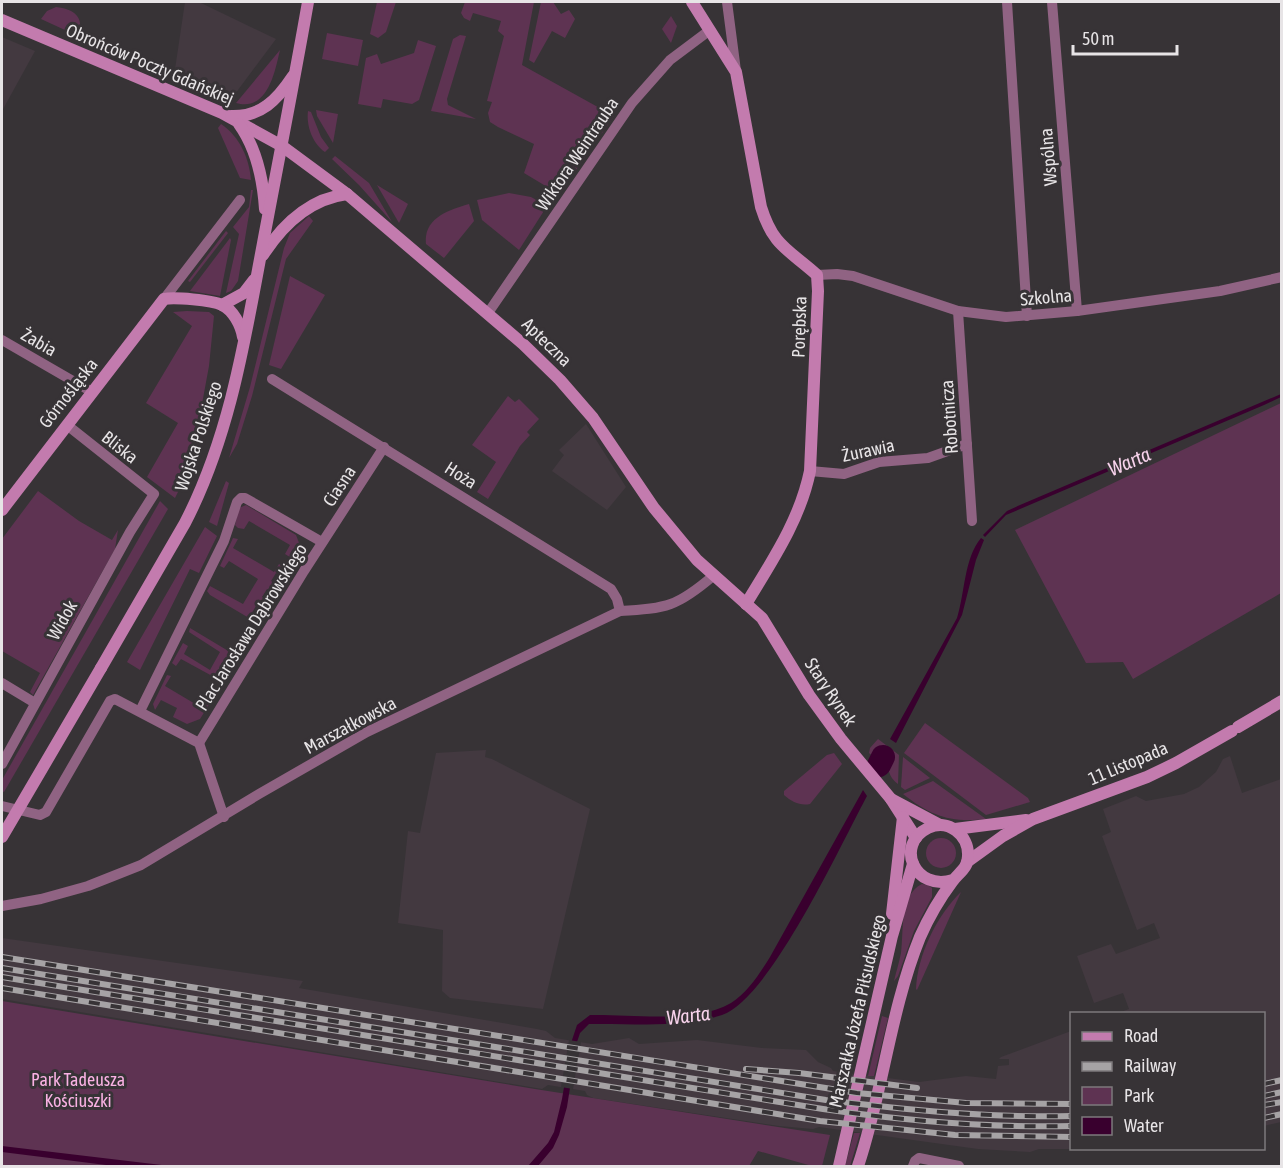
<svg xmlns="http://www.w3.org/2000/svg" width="1283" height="1168" viewBox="0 0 1283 1168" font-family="'Asap Condensed',sans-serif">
<rect width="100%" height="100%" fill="#373336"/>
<!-- built -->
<g fill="#433940">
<path d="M185,2H199L276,39L235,94L224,97L174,76Z"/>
<path d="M2,37L35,51L2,111Z"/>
<path d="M586,424L626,487L607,510L552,471L564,455L559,450Z"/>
<path d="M486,750L485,757L492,759L590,809L543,1009L450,998L442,991L443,930L398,923L408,831L420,833L436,753Z"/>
<path d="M1230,756L1242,793L1281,779V1122L1264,1126V1014L1118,1013L1129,1009L1123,993L1094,1003L1077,956L1111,944L1116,954L1160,938L1154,923L1137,930L1102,836L1111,832L1103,809L1136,796L1146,801L1184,794L1199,787L1216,772L1223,759Z"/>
<path d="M2,938L303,981L299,988L537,1029L546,1031L555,1038L592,1044L629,1038L639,1044L697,1040L762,1048L806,1050L818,1062L831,1068L833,1071L919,1082L966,1076L996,1079L998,1066L1009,1065V1059H999L1001,1057L1071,1031L1072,1148L1092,1149H1039L1030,1152L978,1149L819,1127L813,1129L779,1126L593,1098L587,1095L585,1091L548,1085L542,1089L2,999Z"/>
</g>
<!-- green -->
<g fill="#5e3352">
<path d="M377,2H396L386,32L378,38L370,34Z"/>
<path d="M465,2H534L522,65L614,116L559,194L524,173L534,144L498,127L490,122L488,113L492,102L487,101L504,36L498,31L501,21L473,13L470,21L464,18L461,13Z"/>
<path d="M541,2H553L561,14L569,10L575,19L565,38L552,31L534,63L529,60Z"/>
<path d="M56,7C74,9 85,17 78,36L41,19L47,11Z"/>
<path d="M671,16L677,26L671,43L662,29Z"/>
<path d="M327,33L363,40L358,66L322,59Z"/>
<path d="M460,35L466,36L447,99L448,105L476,119L431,111L453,39Z"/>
<path d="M418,40L436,46L419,100L412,104L383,99L381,108L358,104L366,58L377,54L381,64L414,53Z"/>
<path d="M280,50C275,71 268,112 236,103Z"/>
<path d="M316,110L338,114L333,143L317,116Z"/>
<path d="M308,111L311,112L321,137L329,148L325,152C313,144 306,126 308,111Z"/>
<path d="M221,124C240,137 249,158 251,180L240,178L218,128Z"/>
<path d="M335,156L369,183L392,222L359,185L332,159Z"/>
<path d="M377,185L408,204L399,223Z"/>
<path d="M251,190H253L238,281L231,291L226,293L239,234L233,227L249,207Z"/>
<path d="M509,193L531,197L547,206L519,250L482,220L477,200Z"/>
<path d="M469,204L474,221L444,258L426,244C423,218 449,210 469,204Z"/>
<path d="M309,216L313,221L286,259L252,396L237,444L229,458L250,387L284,248L290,233Z"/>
<path d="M226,231L228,233L190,282L188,281Z"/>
<path d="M230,238L231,240L220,296L190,291Z"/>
<path d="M290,276L325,295L281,369L269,365Z"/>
<path d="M187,311L209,312L214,316L209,366L192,458L190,468L175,498L147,477L178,423L146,403L192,326L173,312Z"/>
<path d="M508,396L515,402L519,399L539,419L527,432L530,435L520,446L488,499L477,492L496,462L472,445Z"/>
<path d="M1281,403V593L1133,679L1123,662L1086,663L1015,530Z"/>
<path d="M226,481L229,483L217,526L209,522Z"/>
<path d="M38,491L79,521L112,540L118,530L115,549L33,695L30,692L40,673L2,651V539Z"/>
<path d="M160,501L168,509L4,792L2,791V780Z"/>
<path d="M246,505L296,535L301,548L296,558L293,559L285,554L290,545L249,521L244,529L238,528L235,525L239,508Z"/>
<path d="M205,527L217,536L199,573L190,569L140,670L127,662Z"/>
<path d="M233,538L238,539L233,548L274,572L279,564L289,571L285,578L276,573L271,581L280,587L276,594L267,589L262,597L271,603L267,610L257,604L249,618L210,595L207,591L210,586L243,604L258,579L229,561L224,568L220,566Z"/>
<path d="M190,628L230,652L214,677L181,659L176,666L172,663L183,643L188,646L184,654L210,670L220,652L189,632Z"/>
<path d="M167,675L171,676L165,686L202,708L207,701L210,703L200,719L187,724L173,717L177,708L161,700L155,710L153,704Z"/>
<path d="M925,723L1028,798L1030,802L986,815L904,753Z"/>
<path d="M878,739L899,755L898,784C885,774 892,767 881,757L876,759L869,753L870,748Z"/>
<path d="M834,753L842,764L810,804C800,806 792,802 784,795V791L827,755Z"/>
<path d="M903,757L930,778L905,790L901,787Z"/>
<path d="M933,781L986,819C950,823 931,816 903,794Z"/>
<circle cx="941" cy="853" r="15"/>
<path d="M922,884L928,885L932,888V897L914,931L898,976L894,981C896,972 899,963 901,953C904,932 899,895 922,884Z"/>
<path d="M961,892L917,990L916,989C917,956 937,915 961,892Z"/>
<path d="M2,1001L535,1089L830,1135L822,1166H812L758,1151L749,1166H2Z"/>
<path d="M882,1016L888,1018L874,1076H868Z"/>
<path d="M854,1133H860L850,1166H845Z"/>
</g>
<!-- water -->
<g fill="#39002e">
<path d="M1281,394V397L1264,405L1006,515L985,537L983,535L1007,511L1020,505Z"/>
<path d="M981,538L984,540L976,560L962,615L896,743L890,739L957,618C965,593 964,558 981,538Z"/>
<path d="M863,790L867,796C841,844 770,999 722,1015C680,1029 632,1023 589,1024L580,1033L577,1042L567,1107L559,1135L553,1148L538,1166H528L548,1143L554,1132L562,1099L572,1040L577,1025L590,1015C630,1014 696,1024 731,1003C748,992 760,973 770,957Z"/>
<path d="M2,1146L170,1166H114L2,1152Z"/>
</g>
<!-- pier -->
<path fill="#373336" d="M569,1040L581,1042L573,1089L561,1087Z"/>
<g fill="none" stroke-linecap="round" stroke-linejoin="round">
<!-- river -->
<path stroke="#39002e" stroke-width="24" d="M879,765L883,757"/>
<!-- street -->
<g stroke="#906383" stroke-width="10">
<path d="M727,2L736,71"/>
<path d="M1007,2L1027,316"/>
<path d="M1052,2L1077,311"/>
<path d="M817,275L837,274L853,276L958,311L1006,317L1077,311L1220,291L1282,277"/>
<path d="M164,299L240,200"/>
<path d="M958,311L972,521"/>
<path d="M488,313L632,103L670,60L710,30"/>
<path d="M2,340L92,392"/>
<path d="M272,379L611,589L617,599L620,611"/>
<path d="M810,471L844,474L879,462L928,458L967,444"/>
<path d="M2,683L35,703"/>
<path d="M140,711L224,541L237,502L241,498H245L322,542"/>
<path d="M199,743L304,571L384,447"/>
<path d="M2,764L130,532L154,494L67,425"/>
<path d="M2,806L40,815L46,812L110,701L115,699L199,743L224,817"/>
<path d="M2,906L41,899L88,886L141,865L259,794L367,732L620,611C666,609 678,606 713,576"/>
<path d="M913,1166L915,1161L919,1158L959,1166"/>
</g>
<!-- secondary -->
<g stroke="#c37bae" stroke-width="12">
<path d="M692,2L736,72L761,207C773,246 788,249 817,275L818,291L810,471C800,520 772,561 746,604"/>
<path d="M2,20L222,113L282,146L347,194L523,344L560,380L593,418L654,508L697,560L762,618L809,695L841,739L891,799L916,838"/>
<path d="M231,116C261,117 277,100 293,76"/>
<path d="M239,124C257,149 263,179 265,209"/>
<path d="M263,255C283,224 309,199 347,194"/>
<path d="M222,305L244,293L254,280"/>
<path d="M2,510L164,299C174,297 212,300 222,305C233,310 241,325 243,337"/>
<path d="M101,668L185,523C230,436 245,339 263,243C278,163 294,82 308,2"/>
<path d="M1238,727L1282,701"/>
<path d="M891,799L940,825"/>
<path d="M955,829L1026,820"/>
<path d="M967,862L1003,836L1033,819L1147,777L1176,763L1232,731"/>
<path d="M892,914L903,817"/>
<path d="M839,1166L892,936L913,864"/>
<path d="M858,1166C883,1092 890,1011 920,937C928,919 940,898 952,882C958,873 968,869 968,856C969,835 948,818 928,828C894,845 915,892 953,880"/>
</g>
<defs>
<g id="rail">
<path d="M2,957L857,1093L966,1103L1072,1104"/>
<path d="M2,968L826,1100C907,1110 989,1118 1072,1116"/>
<path d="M2,977L823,1109C906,1121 988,1128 1072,1126"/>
<path d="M2,988L820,1121L955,1135L1072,1137"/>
<path d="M746,1069L799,1073L917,1088"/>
<path d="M1264,1084L1282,1080"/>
<path d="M1264,1096L1282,1092"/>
<path d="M1264,1105L1282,1102"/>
<path d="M1264,1118L1282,1114"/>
</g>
</defs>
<!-- rail casing -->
<use href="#rail" stroke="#a6a3a5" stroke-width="6"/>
<!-- rail -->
<use href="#rail" stroke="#373336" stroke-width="4" stroke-dasharray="11" stroke-linecap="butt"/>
<!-- secondary-bridge -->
<path stroke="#c37bae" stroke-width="12" d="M2,837L101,668"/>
</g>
<g text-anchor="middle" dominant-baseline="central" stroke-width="6" stroke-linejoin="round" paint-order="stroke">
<!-- street labels -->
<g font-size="18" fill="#e7e4e6" stroke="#373336">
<text transform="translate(150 64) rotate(23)">Obrońców Poczty Gdańskiej</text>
<text transform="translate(577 154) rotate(-56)">Wiktora Weintrauba</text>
<text transform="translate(1048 157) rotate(-95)">Wspólna</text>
<text transform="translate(1046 297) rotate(-5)">Szkolna</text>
<text transform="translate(799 327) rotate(-88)">Porębska</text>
<text transform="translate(39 342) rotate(30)">Żabia</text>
<text transform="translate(547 342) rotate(44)">Apteczna</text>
<text transform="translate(68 393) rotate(-52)">Górnośląska</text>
<text transform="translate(949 417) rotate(-94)">Robotnicza</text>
<text transform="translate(198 436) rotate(-72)">Wojska Polskiego</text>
<text transform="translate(120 447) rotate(38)">Bliska</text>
<text transform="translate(868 450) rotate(-12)">Żurawia</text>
<text transform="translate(461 475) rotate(32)">Hoża</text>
<text transform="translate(339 486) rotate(-57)">Ciasna</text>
<text transform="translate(62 620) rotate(-61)">Widok</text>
<text transform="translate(251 627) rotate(-58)">Plac Jarosława Dąbrowskiego</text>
<text transform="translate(831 692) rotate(56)">Stary Rynek</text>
<text transform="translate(350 725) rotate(-28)">Marszałkowska</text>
<text transform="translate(1128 763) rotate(-23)">11 Listopada</text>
<text transform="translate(857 1011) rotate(-77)">Marszałka Józefa Piłsudskiego</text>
</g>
<!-- park labels -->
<g font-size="18" fill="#f9b1e3" stroke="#373336">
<text x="78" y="1079">Park Tadeusza<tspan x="78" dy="21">Kościuszki</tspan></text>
</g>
<!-- water labels -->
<g font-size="20" font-style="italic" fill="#f8d3ec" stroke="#373336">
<text transform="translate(1129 461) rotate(-23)">Warta</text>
<text transform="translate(688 1015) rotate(-7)">Warta</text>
</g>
</g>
<!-- border -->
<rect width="1283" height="1168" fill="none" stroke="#e7e4e6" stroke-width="6"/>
<!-- legend -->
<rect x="1070" y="1012" width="195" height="138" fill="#373336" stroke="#7d7a7c" stroke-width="1.5"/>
<rect x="1082" y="1032" width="30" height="9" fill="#c37bae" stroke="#7d7a7c" stroke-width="1.5"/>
<text x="1124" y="1042" font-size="18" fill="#e7e4e6">Road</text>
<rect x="1082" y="1062" width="30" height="9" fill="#a6a3a5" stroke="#7d7a7c" stroke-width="1.5"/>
<text x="1124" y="1072" font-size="18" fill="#e7e4e6">Railway</text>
<rect x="1082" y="1087" width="30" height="18" fill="#5e3352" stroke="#7d7a7c" stroke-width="1.5"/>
<text x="1124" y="1102" font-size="18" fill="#e7e4e6">Park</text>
<rect x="1082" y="1117" width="30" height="18" fill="#39002e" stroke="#7d7a7c" stroke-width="1.5"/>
<text x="1124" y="1132" font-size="18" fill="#e7e4e6">Water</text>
<!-- scale -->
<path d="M1073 45v9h104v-9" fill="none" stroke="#e7e4e6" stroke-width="3"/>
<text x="1082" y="45" font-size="18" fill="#e7e4e6" stroke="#373336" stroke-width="4.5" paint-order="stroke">50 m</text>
</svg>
